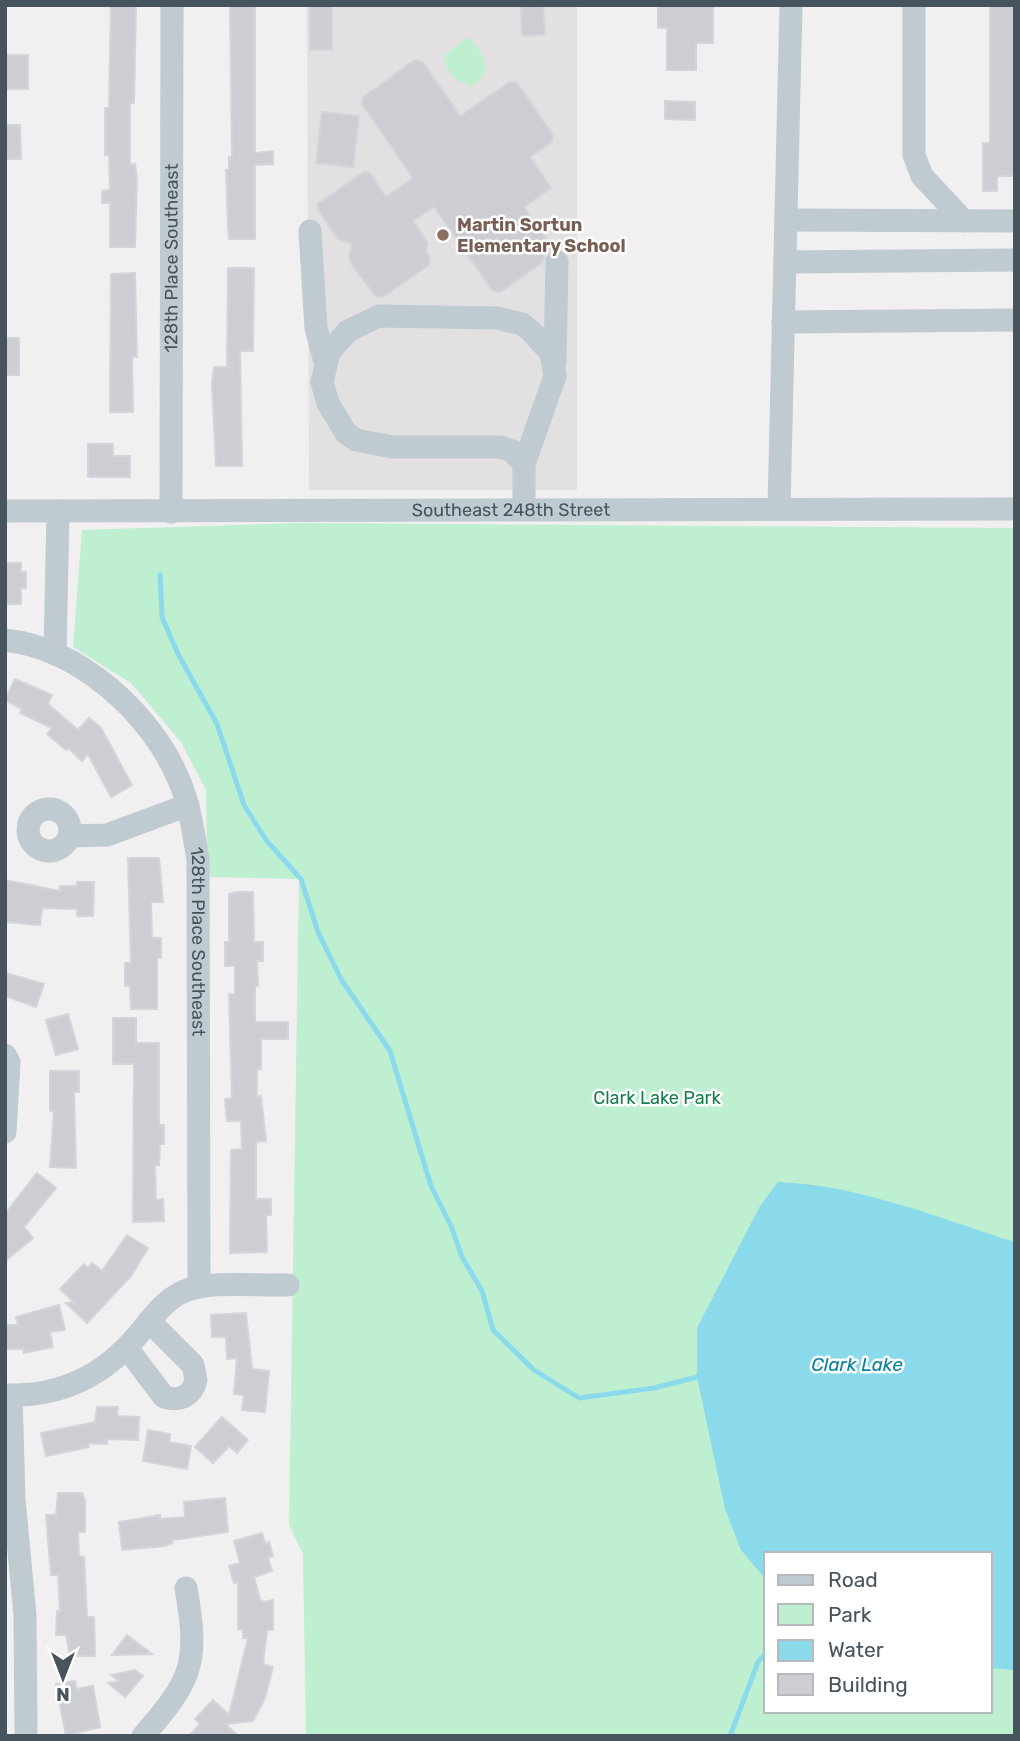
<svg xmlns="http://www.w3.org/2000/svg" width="1020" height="1741" viewBox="0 0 1020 1741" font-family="Rubik,sans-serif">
<rect width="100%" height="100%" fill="#f1efef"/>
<!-- education -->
<path fill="#e2e0e1" d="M307,5H577V490H309Z"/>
<!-- green -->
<g fill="#bdefd0" fill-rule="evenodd">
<path d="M467,38L471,39C488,62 492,68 472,87L454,78L444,63L446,54Z"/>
<path d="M300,523L1015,528V1736H306L303,1554L289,1525L299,879L207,877L206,790L181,742L131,683L73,647L82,530ZM766,1554H990V1711H766Z"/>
</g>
<!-- water -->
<path fill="#8adaec" d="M778,1182C860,1185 938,1218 1015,1242V1670L990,1668V1554H766V1580L741,1550L725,1509L697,1377V1328L760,1206Z"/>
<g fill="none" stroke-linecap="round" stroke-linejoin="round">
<!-- stream -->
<g stroke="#8adaec" stroke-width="5">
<path d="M160,575L162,617L178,654L217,724L244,805L266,840L301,879L318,932L341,979L390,1051L431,1186L451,1226L462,1257L482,1291L493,1330L534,1370L579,1398L654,1388L697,1377"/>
<path d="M730,1736L758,1662L766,1653"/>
</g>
</g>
<!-- building -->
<g fill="#ccced4" stroke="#d3d5da" stroke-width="2">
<path d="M111,5H136L134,103H130V165L135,164L137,179L135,247H110V203H102V191L110,190L109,155H105V108H109Z"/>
<path d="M230,5H255V153L273,151V164L255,165V239H229L228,225L226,170H229V157H232Z"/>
<rect x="310" y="5" width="22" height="45"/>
<path d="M521,5H543L545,35L522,36Z"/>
<path d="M658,5H713V43H696V70H667V28H658Z"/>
<path d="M990,5H1015V176H997V191H983V143H990Z"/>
<rect x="5" y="55" width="23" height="34"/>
<path d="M415,60L423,62L460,116L510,82L517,83L553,135L552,142L530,157L551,188L524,207L553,249L545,254L543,262L500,292L493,291L434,207L413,221L428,243L426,252L430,258L429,265L383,297L376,296L353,267L349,258L352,244L338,239L318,210V204L364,172L370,173L386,197L413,178L362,104L363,97Z"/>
<path d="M665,101L695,102V120L665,119Z"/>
<path d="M322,112L359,116L353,167L316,163Z"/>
<path d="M5,125H20L21,159H5Z"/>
<path d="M228,268H254L253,351H240L242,466H216L212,383L214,367H227Z"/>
<path d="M135,273L137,357H132L133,412H110L111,274Z"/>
<rect x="5" y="338" width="14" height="37"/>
<path d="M88,444H113V456H130V477H88Z"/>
<path d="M5,563H21V572H26V588H21V604H5Z"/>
<path d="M15,679L52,695L48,704L78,730L89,718L101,728L132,785L111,797L88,754L82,761L68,748L66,750L47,734L52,728L20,713L22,709L5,700Z"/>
<path d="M128,858H159L163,902H151L152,938H161V958H157V1009H131L130,986H125V963H131Z"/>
<path d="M5,880L60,891V886H77V882H94L93,916H77V909L42,908L40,925L5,922Z"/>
<path d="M237,892H253L254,942H263V961H257L258,986H255V1022H288V1039H261V1069L257,1070V1097L261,1096L266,1141L256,1142V1199H271V1215H266L267,1252L230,1253L231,1150L242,1149L241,1121H227L225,1099L232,1098L229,994H235V966H225V942H229V894Z"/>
<path d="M5,973L44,984L36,1007L5,996Z"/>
<path d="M68,1014L78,1049L56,1055L46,1020Z"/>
<path d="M113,1018H136V1043H159V1125H164V1144H160L159,1165H155L156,1200L163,1199L164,1221L133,1222L134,1064H113Z"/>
<path d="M50,1071H79V1092H74L76,1168L50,1167L54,1111H50Z"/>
<path d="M37,1173L56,1188L24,1227L33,1238L5,1261V1214Z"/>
<path d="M127,1235L148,1248L131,1276L87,1323L66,1303L74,1302L60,1289L84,1264L88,1268L92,1263L102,1271Z"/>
<path d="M59,1305L65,1330L50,1332L53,1347L24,1353L23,1349H5V1325H18L16,1317Z"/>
<path d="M246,1313L252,1369L269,1371L265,1412L242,1410L244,1395L234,1394L237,1358L227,1359L226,1337H212L211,1315Z"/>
<path d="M97,1407H118L117,1416L139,1417L138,1440L107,1439V1444L88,1443L89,1447L46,1456L41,1433L95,1422Z"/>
<path d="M222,1417L248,1440L237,1453L229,1446L213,1463L195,1447Z"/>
<path d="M148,1430L170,1434L169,1442L191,1446L187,1469L143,1461Z"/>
<path d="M58,1493H82L85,1501V1532H78L79,1556L84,1557L87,1617H94L95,1656H70L66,1635H56L57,1611H60L58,1575H51L46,1515H56Z"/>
<path d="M225,1498L228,1532L172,1540L173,1543L164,1546L122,1550L119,1522L160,1515V1519L185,1517L184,1502Z"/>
<path d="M262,1533L265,1544L269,1542L273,1556L268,1558L272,1571L254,1577L260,1599L263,1602L273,1600V1630H267L263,1664L273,1667L265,1698L253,1721L226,1724L238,1736H189L200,1724L195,1719L213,1700L229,1715L248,1638H243V1629H238V1582L234,1583L229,1566L240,1563L234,1541Z"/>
<path d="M127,1635L152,1654L112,1655Z"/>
<path d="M135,1670L143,1676L125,1697L108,1683L120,1681L111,1675Z"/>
<path d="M75,1681L76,1689L93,1686L100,1727L66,1736L56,1684Z"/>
</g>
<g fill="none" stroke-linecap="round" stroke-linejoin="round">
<!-- minor -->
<g stroke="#bfcad1" stroke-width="23">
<path d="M914,5V155L922,176L964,221"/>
<path d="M786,220L1015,221"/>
<path d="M310,231L316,328L325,361"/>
<path d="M785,262L1015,260"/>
<path d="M783,322L1015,320"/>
<path d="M555,362L557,262"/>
<path d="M779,507L791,5"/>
<path d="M524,508V464L555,376L551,353L532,332L522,324L497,318L379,316L348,331L329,352L322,382L328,403L346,433L356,440L393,447H500L512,451L524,464"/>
<path id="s1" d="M5,511L1015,509"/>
<path id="s2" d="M171,512L172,5"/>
<path id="s3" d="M5,640C79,648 151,713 179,780C190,805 193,832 198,859L199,1287"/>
<path d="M55,654L58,511"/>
<circle cx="49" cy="830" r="21"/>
<path d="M70,836L107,835L188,805"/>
<path d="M5,1055L9,1062L5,1132"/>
<path d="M127,1348L164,1397C180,1402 192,1396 196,1380L193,1365L149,1321"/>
<path d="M5,1395C59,1397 102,1377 136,1337C150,1321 162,1302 182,1292C208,1280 259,1286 288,1285"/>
<path d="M11,1395L14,1499L25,1615L26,1736"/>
<path d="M143,1736C193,1679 199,1663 186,1588"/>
</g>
</g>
<!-- markers -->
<circle fill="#8d6e63" stroke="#fff" stroke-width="2.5" cx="443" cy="235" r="7"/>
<g text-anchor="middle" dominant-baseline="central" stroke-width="5" stroke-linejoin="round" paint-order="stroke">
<!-- education labels -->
<g font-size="18" font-weight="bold" fill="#785e54" stroke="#fff" text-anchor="start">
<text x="457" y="225">Martin Sortun<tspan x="457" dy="21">Elementary School</tspan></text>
</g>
<!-- street labels -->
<g font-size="18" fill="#47535d" stroke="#fff">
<text stroke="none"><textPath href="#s2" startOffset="254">128th Place Southeast</textPath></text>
<text stroke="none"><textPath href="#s1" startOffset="506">Southeast 248th Street</textPath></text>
<text stroke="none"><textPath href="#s3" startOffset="397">128th Place Southeast</textPath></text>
</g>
<!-- park labels -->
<g font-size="18" fill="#167f49" stroke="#fff">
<text x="657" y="1098">Clark Lake Park</text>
</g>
<!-- water labels -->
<g font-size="19" font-style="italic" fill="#0c809c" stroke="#fff">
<text x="857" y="1364">Clark Lake</text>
</g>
</g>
<!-- border -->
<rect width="1020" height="1741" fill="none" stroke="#47535d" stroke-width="14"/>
<!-- legend -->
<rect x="764" y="1552" width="228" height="161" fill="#ffffff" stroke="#b5babe" stroke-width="2"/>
<rect x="778" y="1575" width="35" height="10" fill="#bfcad1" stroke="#b5babe" stroke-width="2"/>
<text x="828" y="1587" font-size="21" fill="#47535d">Road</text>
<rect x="778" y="1604" width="35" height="21" fill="#bdefd0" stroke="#b5babe" stroke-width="2"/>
<text x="828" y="1622" font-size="21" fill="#47535d">Park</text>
<rect x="778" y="1640" width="35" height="21" fill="#8adaec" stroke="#b5babe" stroke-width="2"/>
<text x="828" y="1657" font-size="21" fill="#47535d">Water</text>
<rect x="778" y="1674" width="35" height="21" fill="#ccced4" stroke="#b5babe" stroke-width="2"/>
<text x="828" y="1692" font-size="21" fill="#47535d">Building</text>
<!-- north arrow -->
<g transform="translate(63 1678) rotate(180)" stroke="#ffffff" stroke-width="5" paint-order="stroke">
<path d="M0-5L12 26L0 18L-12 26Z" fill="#47535d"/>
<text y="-10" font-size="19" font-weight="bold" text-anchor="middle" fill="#47535d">N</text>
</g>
</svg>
